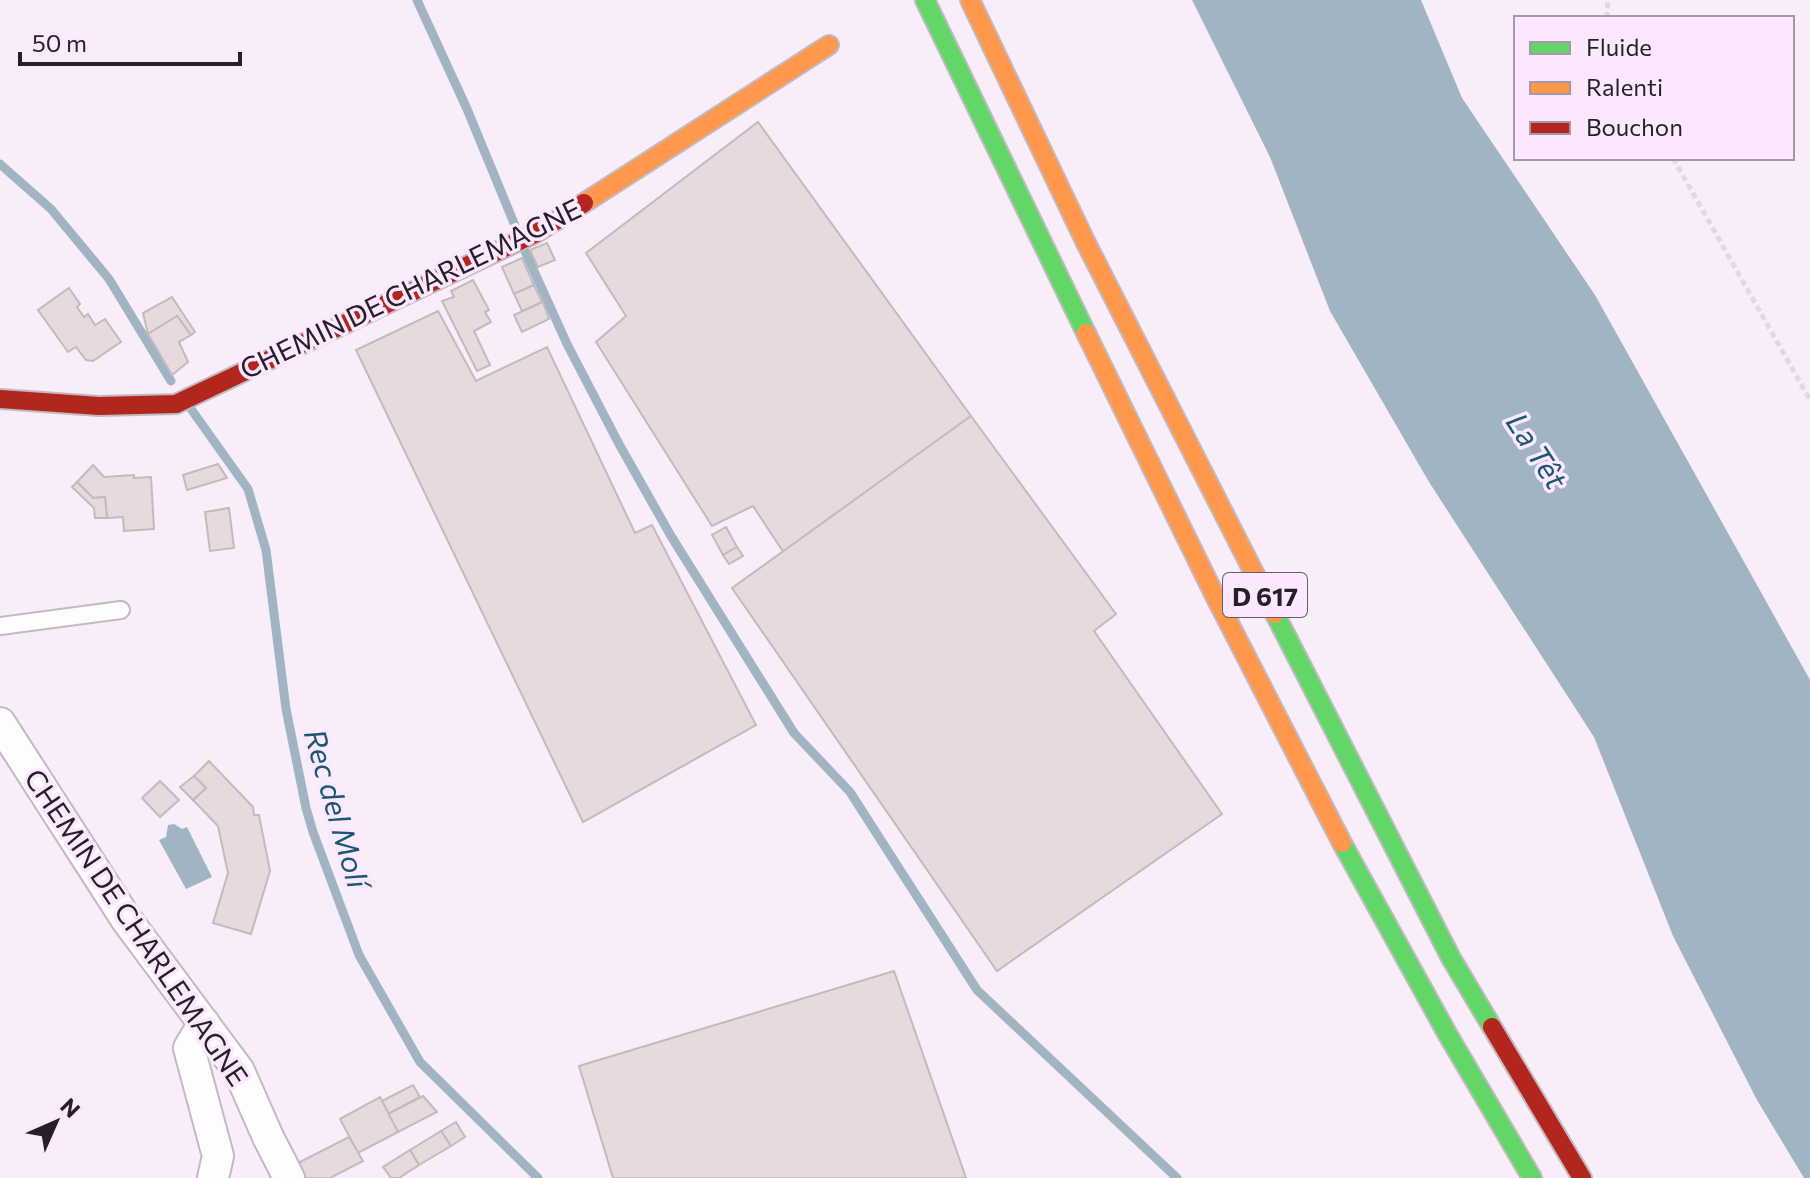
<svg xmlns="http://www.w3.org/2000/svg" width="1810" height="1178" viewBox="0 0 1810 1178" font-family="Commissioner,sans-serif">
<rect width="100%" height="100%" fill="#f8edf9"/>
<!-- water -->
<g fill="#a0b4c4">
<path d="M1192,0H1421L1462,98L1595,295L1810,680V1178H1804L1757,1100L1673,936L1594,737L1429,482L1330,311L1270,157Z"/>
<path d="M174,824L182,829L187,827L212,877L186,889L159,840L166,837L168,825Z"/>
</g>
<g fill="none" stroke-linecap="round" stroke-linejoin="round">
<!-- stream -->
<g stroke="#a0b4c4" stroke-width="9">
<path d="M417,0L467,109L516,228"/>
<path d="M0,164L51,209L109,279L171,381"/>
<path d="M524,249L567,344L619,444L671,536L794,733L850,792L977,990L1177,1178"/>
<path d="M191,409L248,489L266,550L286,709L306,808L313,832L359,955L420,1062L538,1178"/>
</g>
</g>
<!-- building -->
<g fill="#e6dadd" stroke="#c4babd" stroke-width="2">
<path d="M758,122L971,416L784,553L753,506L712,526L596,342L626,316L586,253Z"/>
<path d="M547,243L555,260L538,267L530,250Z"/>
<path d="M522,258L534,285L514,294L502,267Z"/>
<path d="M473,280L489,310L485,312L491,322L474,331L490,365L477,371L442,301L454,297L451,291Z"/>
<path d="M534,285L542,302L522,311L514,294Z"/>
<path d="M69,288L80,304L77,307L84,317L88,314L95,325L105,319L121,342L93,361L86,360L76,347L68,352L38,310Z"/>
<path d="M172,297L195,332L191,335L177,316L148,334L143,313Z"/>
<path d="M543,302L549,319L522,332L514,315Z"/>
<path d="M438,311L476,381L547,347L635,533L652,525L756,725L583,822L356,350Z"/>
<path d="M177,316L191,335L179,342L188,362L172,375L148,334Z"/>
<path d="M971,416L1116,614L1094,631L1222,814L997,971L732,588Z"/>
<path d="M218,464L227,478L187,490L183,475Z"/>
<path d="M93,465L104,477L134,475V478L151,477L154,529L124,531L123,517L107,518L105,497L93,498L77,482Z"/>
<path d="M77,482L93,498L105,497L107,518H95L94,508L72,487Z"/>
<path d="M229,508L234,548L210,551L205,512Z"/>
<path d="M726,527L737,547L723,555L712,535Z"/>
<path d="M737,547L743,556L729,564L723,555Z"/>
<path d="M209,761L253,807L254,815H259L270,871L251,934L213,923L228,873L218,826L193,800L206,788L194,776Z"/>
<path d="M194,776L206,788L193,800L180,787Z"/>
<path d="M160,781L179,800L160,817L142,798Z"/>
<path d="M894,971L966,1178H613L579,1066Z"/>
<path d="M413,1085L420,1097L388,1114L382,1101Z"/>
<path d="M423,1096L437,1112L398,1132L388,1114Z"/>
<path d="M380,1097L398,1132L358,1153L340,1119Z"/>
<path d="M456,1122L465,1137L451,1146L441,1131Z"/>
<path d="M441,1131L451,1146L419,1165L410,1150Z"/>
<path d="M349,1137L363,1161L330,1178H306L298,1163Z"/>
<path d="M410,1150L419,1165L399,1178H391L383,1167Z"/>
</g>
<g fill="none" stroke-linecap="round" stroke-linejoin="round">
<defs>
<path id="lane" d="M0,626L121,610"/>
<g id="street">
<path d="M0,723L126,919L239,1071L268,1137L289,1178"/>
<path d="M204,1023L189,1048L218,1156L213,1178"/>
</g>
<g id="fast">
<path d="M925,0L1086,333"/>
<path d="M1275,614L1451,958L1492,1027"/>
<path d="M1342,843L1448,1035L1532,1178"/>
</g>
<g id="slow">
<path d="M970,0L1086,243L1275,614"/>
<path d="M584,203L829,45"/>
<path d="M1086,333L1215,596L1342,843"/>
</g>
<g id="jam">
<path d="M0,399L99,406L176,404L536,233L584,203"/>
<path d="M1492,1027L1582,1178"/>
</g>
</defs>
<!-- lane casing -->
<use href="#lane" stroke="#c2bac3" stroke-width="20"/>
<!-- street casing -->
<use href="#street" stroke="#c2bac3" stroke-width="34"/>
<!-- fast casing -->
<use href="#fast" stroke="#c2bac3" stroke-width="22"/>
<!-- slow casing -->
<use href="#slow" stroke="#c2bac3" stroke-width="22"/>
<!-- jam casing -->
<use href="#jam" stroke="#c2bac3" stroke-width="22"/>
<!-- path -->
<g stroke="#dedadf" stroke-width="5" stroke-dasharray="6 4" stroke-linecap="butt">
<path d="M1607,18L1608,0"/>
<path d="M1673,158L1810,400"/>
</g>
<!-- lane -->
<use href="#lane" stroke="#fefcfe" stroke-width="16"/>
<!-- street -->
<use href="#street" stroke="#fefcfe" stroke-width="30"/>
<!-- fast -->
<use href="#fast" stroke="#63d668" stroke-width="18"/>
<!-- slow -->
<use href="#slow" stroke="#ff974d" stroke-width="18"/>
<!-- jam -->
<use href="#jam" stroke="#b3261e" stroke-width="18"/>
</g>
<g text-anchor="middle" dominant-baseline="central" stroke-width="7" stroke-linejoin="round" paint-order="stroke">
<!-- shield labels -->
<rect fill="#fce8fe" stroke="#665b68" stroke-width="2" x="1223" y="573" width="84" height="44" rx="6"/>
<g font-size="26" font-weight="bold" fill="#261f27">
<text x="1265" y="595">D 617</text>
</g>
<!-- street labels -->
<g font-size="28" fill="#261f27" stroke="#fce8fe">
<text transform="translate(410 288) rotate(-26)">CHEMIN DE CHARLEMAGNE</text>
<text transform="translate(137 927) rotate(56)">CHEMIN DE CHARLEMAGNE</text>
</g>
<!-- water labels -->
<g font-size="30" font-style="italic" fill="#1a5872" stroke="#fce8fe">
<text transform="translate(1538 450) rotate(57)">La Têt</text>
<text transform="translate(338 808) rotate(74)">Rec del Molí</text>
</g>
</g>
<!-- legend -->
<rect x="1514" y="16" width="280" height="144" fill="#fce8fe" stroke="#a698a8" stroke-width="2"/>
<rect x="1530" y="42" width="40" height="12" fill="#63d668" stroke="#a698a8" stroke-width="2"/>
<text x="1586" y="56" font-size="24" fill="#261f27">Fluide</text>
<rect x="1530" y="82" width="40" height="12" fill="#ff974d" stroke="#a698a8" stroke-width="2"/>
<text x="1586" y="96" font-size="24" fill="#261f27">Ralenti</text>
<rect x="1530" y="122" width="40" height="12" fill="#b3261e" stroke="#a698a8" stroke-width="2"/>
<text x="1586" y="136" font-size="24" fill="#261f27">Bouchon</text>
<!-- north arrow -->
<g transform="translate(56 1122) rotate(45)" stroke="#fce8fe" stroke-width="6" paint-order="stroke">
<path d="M0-6L14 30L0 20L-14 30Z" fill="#261f27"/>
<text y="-12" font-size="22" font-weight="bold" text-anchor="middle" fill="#261f27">N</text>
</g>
<!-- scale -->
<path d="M20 52v12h220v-12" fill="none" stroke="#261f27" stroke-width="4"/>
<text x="32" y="52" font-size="24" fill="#261f27" stroke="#fce8fe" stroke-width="6" paint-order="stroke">50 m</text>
</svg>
